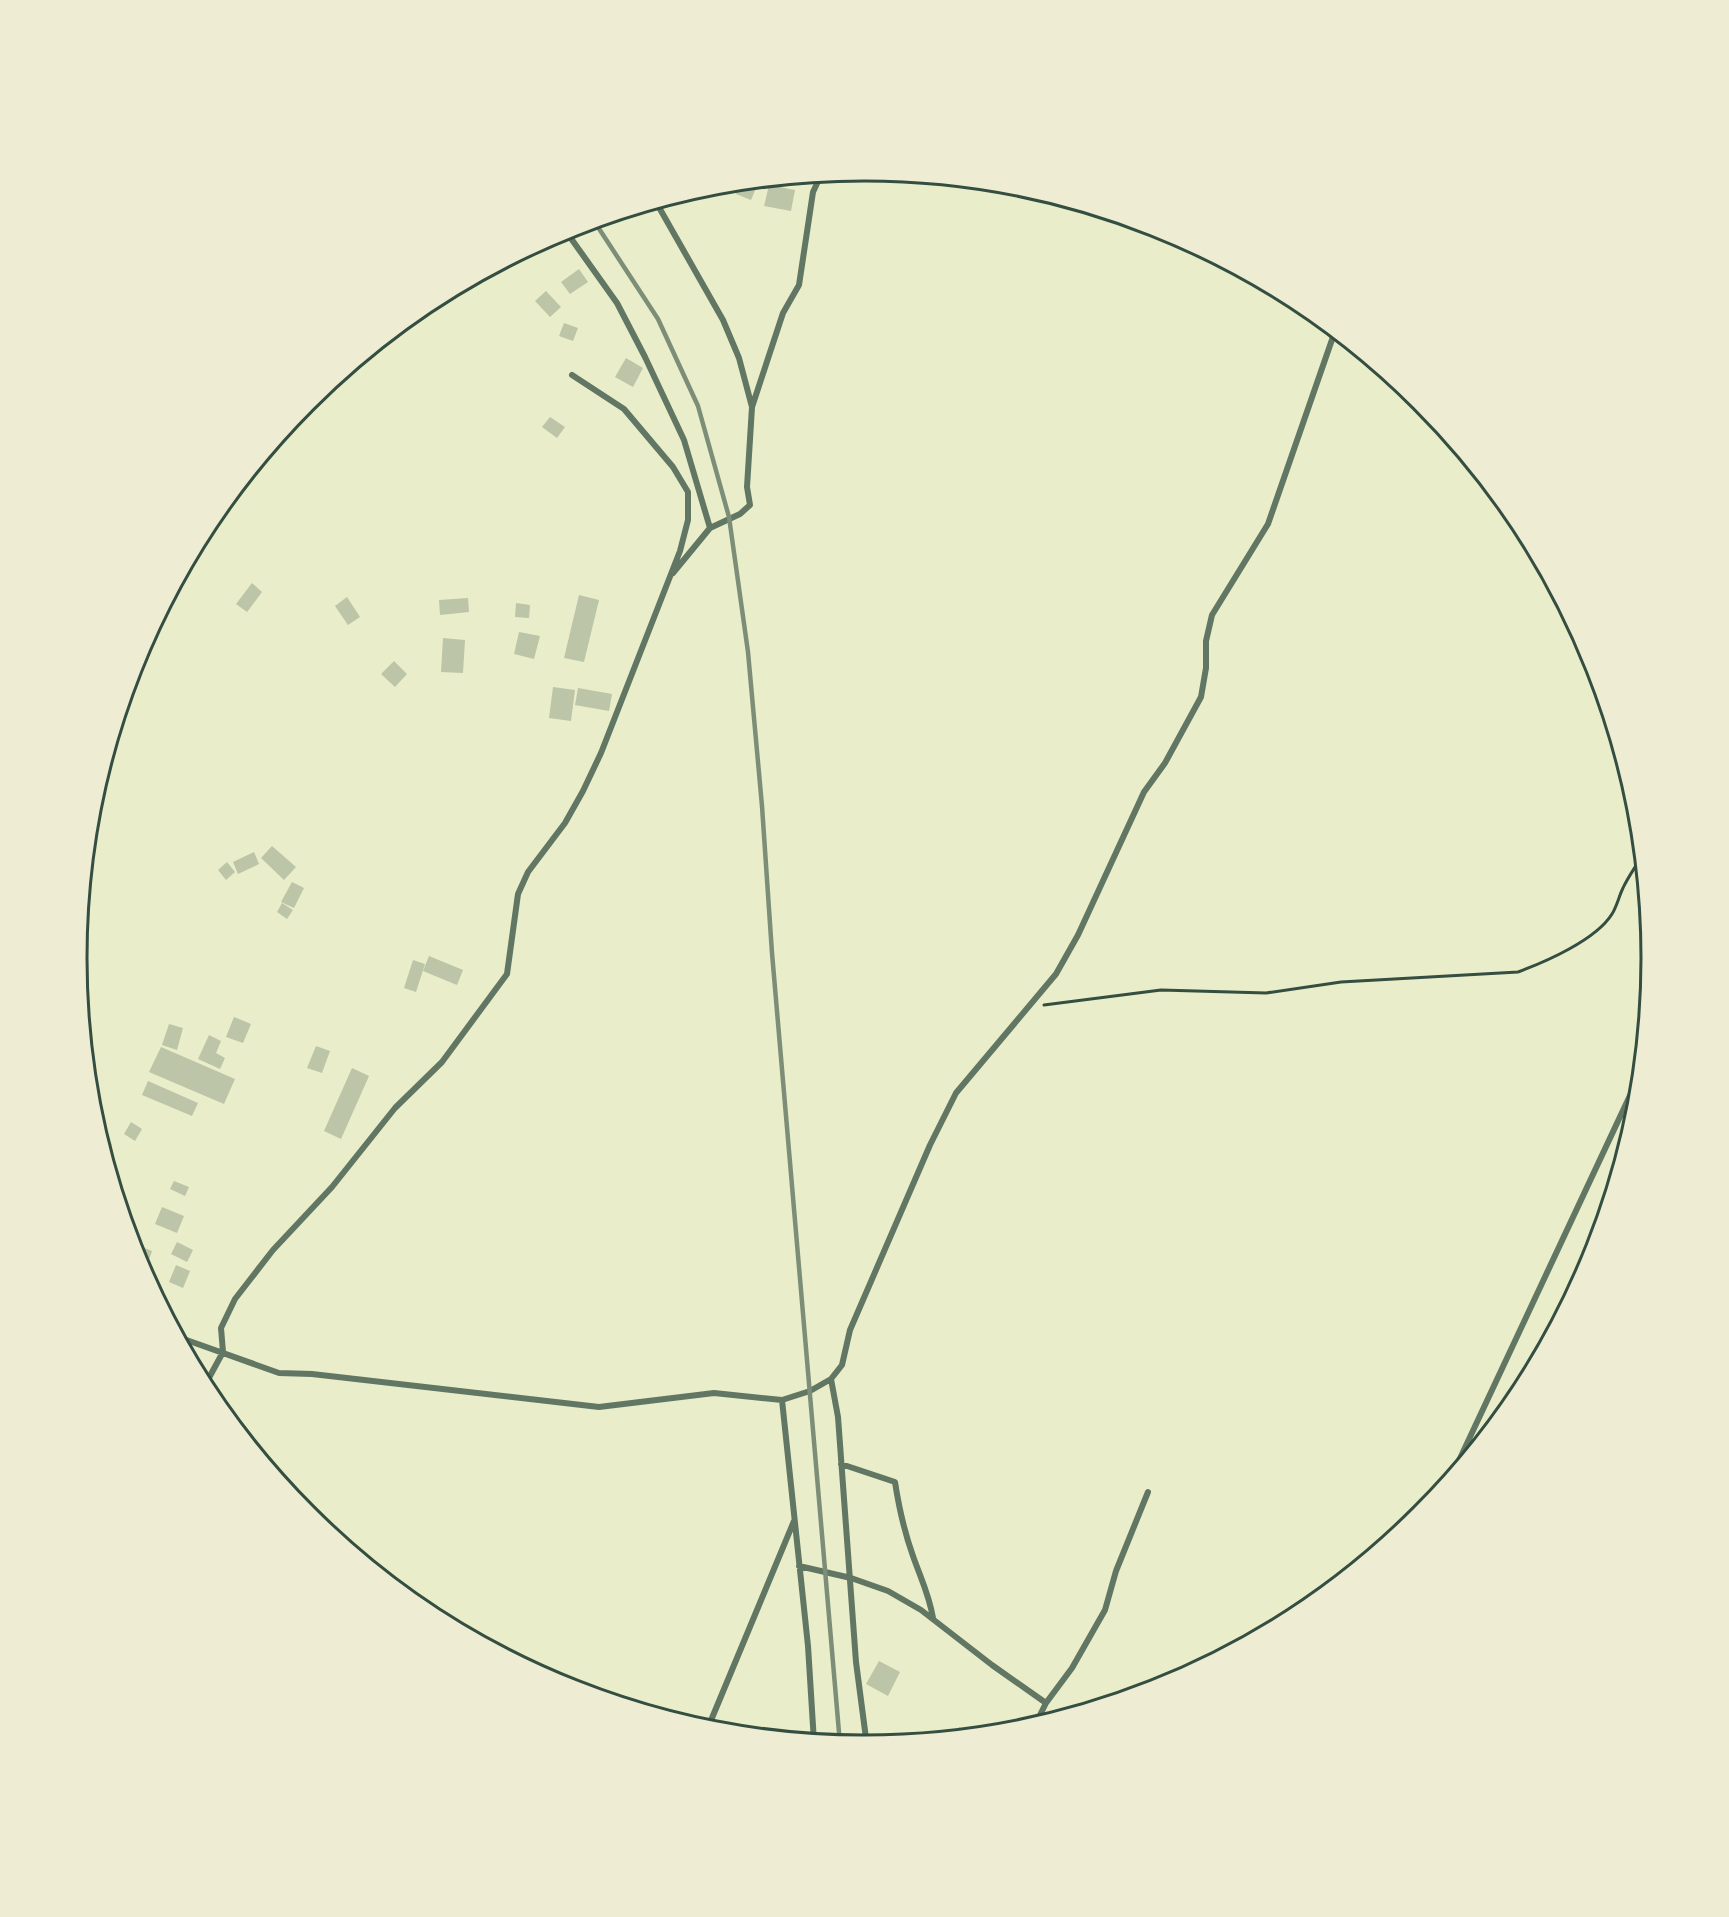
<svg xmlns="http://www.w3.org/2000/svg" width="1729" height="1917" font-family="'Fira Sans Condensed',sans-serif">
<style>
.building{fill:#bcc5a7}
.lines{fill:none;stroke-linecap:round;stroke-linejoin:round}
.path{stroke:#344e41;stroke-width:3}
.minor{stroke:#617663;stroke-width:6}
.rail{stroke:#7c8e77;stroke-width:4.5}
.rim{fill:none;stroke:#344e41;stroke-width:3}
</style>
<rect width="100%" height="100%" fill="#e9edc9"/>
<!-- building -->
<path class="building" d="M759 181 751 200 736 194 741 183Z
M769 185 795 190 791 211 764 206Z
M502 263 505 268 483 280 481 274Z
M579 269 588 282 570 294 561 282Z
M546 291 561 307 550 317 535 301Z
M564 323 578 328 573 341 559 336Z
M626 358 643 368 633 387 615 377Z
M550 417 565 427 557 438 542 427Z
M252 583 262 592 247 612 236 604Z
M579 595 599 600 584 662 564 658Z
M347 597 360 617 348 625 335 606Z
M468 598 469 612 440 615 439 600Z
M516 603 530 605 529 618 515 617Z
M519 632 540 636 534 659 514 654Z
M443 638 465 640 463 673 441 672Z
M394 661 407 674 395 687 381 674Z
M553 687 575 690 571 721 549 718Z
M578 688 612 694 609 711 575 705Z
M272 846 296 867 284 880 261 858Z
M254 852 259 864 238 874 233 862Z
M227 862 235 872 226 880 218 870Z
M292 882 304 888 294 908 281 902Z
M282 903 293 910 287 919 277 912Z
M429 956 463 970 457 985 423 971Z
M413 960 425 964 416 992 404 988Z
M234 1017 251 1024 243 1043 226 1037Z
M169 1024 183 1028 177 1050 162 1045Z
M209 1035 221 1041 216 1053 225 1058 220 1069 198 1059Z
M316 1046 330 1051 322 1073 307 1068Z
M161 1047 235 1079 224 1104 149 1072Z
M352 1068 369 1076 341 1139 324 1131Z
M148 1081 198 1103 192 1116 142 1095Z
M131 1122 142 1129 135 1141 124 1134Z
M99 1135 112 1144 105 1155 103 1150Z
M174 1181 189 1187 185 1196 170 1189Z
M162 1207 184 1216 177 1233 155 1224Z
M177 1242 193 1250 187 1262 171 1254Z
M137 1245 152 1251 148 1263 136 1258Z
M176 1265 190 1271 183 1288 169 1282Z
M879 1661 900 1672 888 1696 866 1684Z
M959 1727 978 1735 955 1738Z"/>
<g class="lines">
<!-- path -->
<path class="path" d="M1044 1005 1161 990 1266 993 1341 982 1518 972C1545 962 1596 940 1612 914 1617 906 1619 896 1623 888 1628 877 1636 866 1642 856"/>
<!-- minor -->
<path class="minor" d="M656 202 723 320 739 358 752 407
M565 230 617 303 645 357 684 440 710 528
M673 573 710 528 740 514 750 505 747 487 752 407 783 313 799 285 813 192 821 175
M178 1337 279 1373 312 1374 599 1407 714 1393 782 1400 810 1391 831 1379 842 1365 850 1330 930 1145 956 1093 1056 974 1078 935 1144 792 1165 763 1201 697 1206 668V641L1212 615 1268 524 1335 331
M831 1379 838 1417 856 1662 867 1746
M204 1387 223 1352 221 1328 235 1299 273 1250 332 1187 395 1108 442 1062 507 974 518 894 528 872 565 823 583 791 601 753 680 551 688 520V492L673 467 624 409 572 375
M782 1400 808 1646 814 1742
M841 1464 895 1482C899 1508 904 1531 913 1556 921 1579 929 1594 933 1618
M1448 1484 1641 1072
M799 1566 851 1578 888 1591 921 1610 992 1665 1046 1703
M1034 1727 1046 1703 1072 1668 1105 1610 1116 1571 1148 1492
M707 1730 794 1521"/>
<!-- rail -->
<path class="rail" d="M594 221 658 319 698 406 729 517 748 652 762 806 772 953 840 1744"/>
</g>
<!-- crop -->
<path d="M0 0H1729V1917H0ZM87 958a777 777 0 1 1 1554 0a777 777 0 1 1-1554 0Z" fill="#eeecd3" fill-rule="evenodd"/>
<path class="rim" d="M87 958a777 777 0 1 1 1554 0a777 777 0 1 1-1554 0Z"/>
</svg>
